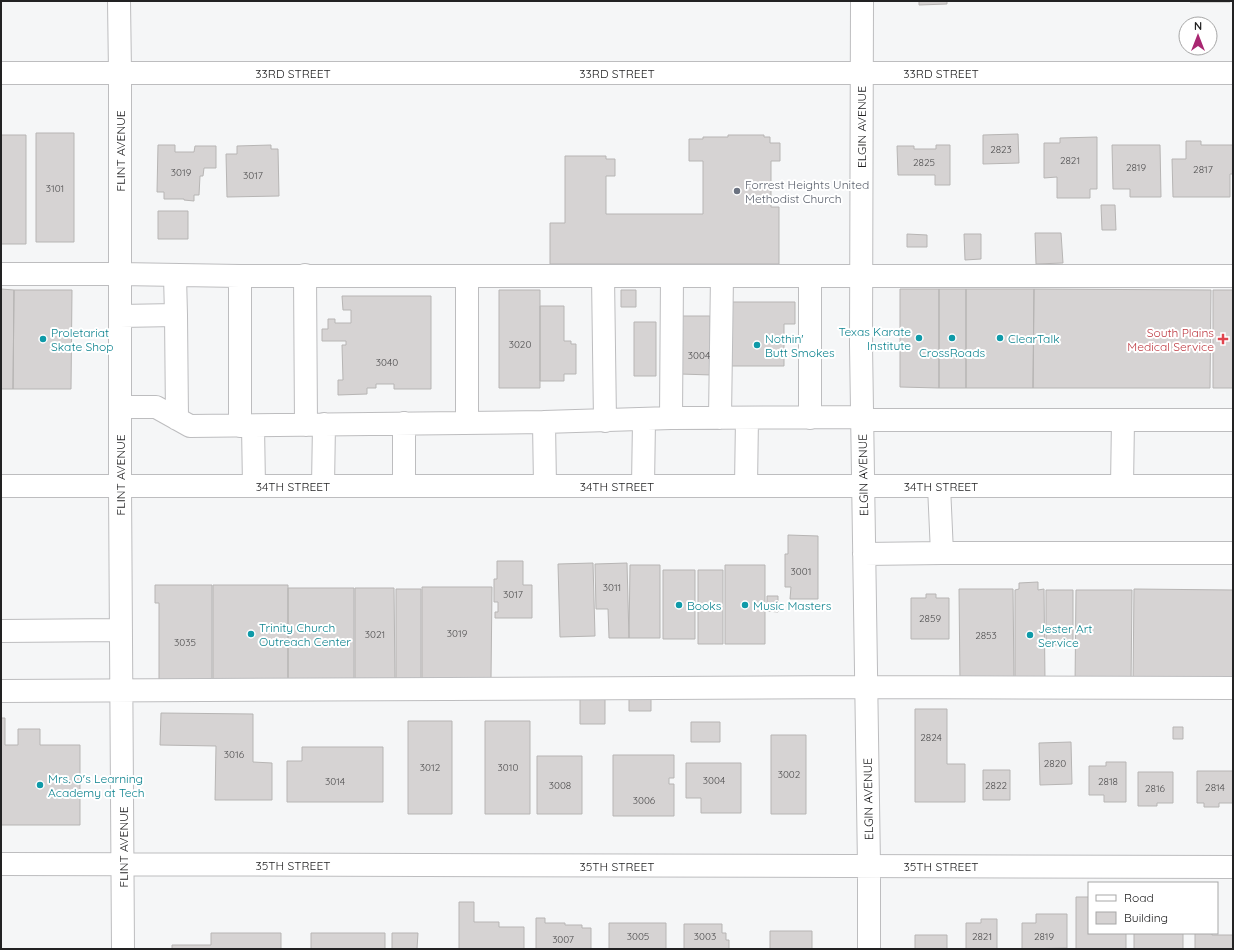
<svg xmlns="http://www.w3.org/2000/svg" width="1234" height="950" font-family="Quicksand,sans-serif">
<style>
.building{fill:#d6d3d3;stroke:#b7b5b4}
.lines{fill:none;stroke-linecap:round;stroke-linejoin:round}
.minor-casing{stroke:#bdbdbf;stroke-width:24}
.major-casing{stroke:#bdbdbf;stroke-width:24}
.minor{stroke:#fff;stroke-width:22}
.major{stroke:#fff;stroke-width:22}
.worship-dot{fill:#6b7280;stroke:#fff;stroke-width:1.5}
.culture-dot{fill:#0f9aa8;stroke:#fff;stroke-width:1.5}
.health-dot{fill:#e0444e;stroke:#fff;stroke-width:1.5}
.labels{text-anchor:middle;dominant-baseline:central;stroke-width:4;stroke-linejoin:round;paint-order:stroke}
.number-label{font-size:10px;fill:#4f4e4f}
.street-label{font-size:12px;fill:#222223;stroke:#fff}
.worship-label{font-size:12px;fill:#5b616d;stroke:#fff;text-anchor:start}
.culture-label{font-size:12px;fill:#0d838f;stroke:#fff;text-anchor:start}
.health-label{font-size:12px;fill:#be3a42;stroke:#fff;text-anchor:end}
</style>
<rect width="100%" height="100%" fill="#f5f6f7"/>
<!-- building -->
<path class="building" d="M919 1H947V4L919 5Z
M1190 1H1230V2H1190Z
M36 133H74V242H36Z
M1018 134 1019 163 983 164V135Z
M1 135H26V244H1Z
M728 135H764V137H770V143H780V161H771V207H779V264H550V223H565V156H606V159H615V176H606V214H703V161H689V139H703V137H728Z
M1097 137V189H1090V198H1057V177L1044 178V143H1060V138Z
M1186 141H1201V145H1233V174H1230V197H1173L1172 159H1186Z
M158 145H175V152H194L195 146H216V168H204L203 176H200L199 195H194V201L184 200V199H164V192H157Z
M271 145V149H278L279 196 227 197 226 154H237V146Z
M936 145H950V185H935V175H898L897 146H914V149H936Z
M1112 145H1160L1161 197H1130V189H1113Z
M1101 205H1115L1116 230H1102Z
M158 211H188V239H158Z
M1035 233H1061L1063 263 1036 264Z
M907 234 927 235V247H907Z
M964 234H981V259L965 260Z
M1 289 14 290 13 389H1Z
M900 289H939V388L900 387Z
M939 289H966V388H939Z
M966 289H1034L1033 388H966Z
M1034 289 1211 290 1210 388H1033Z
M14 290H72L71 389H13Z
M499 290H540V388H499Z
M621 290H636V307H621Z
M1213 290H1233V388H1213Z
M342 296H431V389H394V384H376V388H367V394L338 395V380H343L342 345H346V341H322V329H328V319H335V323H351V310H343Z
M730 302H795V324H784V366H730Z
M540 306H564V341H571V344H576V374H564V381H540Z
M681 316H710V343H717L712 375 680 374Z
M634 322H656V376H634Z
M788 535 818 536V599H790L791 587H785V554H788Z
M497 561H523V585H532V618H495V612H498V602H494V579H497Z
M593 563 595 636 560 637 558 564Z
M627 563 629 638H609L608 609H596L595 564Z
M630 565H660V638H629Z
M725 565H765V644H725Z
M663 570H695V639H663Z
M698 570H723V644H698Z
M1038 582V590L1044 589 1045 681 1015 682V590L1019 589V583Z
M155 585H212V681H159V603H155Z
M213 585H288V680H213Z
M422 587H492L491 679H422Z
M288 588H354V680H288Z
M355 588H394L395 680H355Z
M396 589H421V679H396Z
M959 589H1013L1014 681 960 682Z
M1134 589 1233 590V685L1133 684Z
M1046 590H1073V645H1046Z
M1076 590H1132L1131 685H1075Z
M926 594H936V598H949V639H911V598H926Z
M767 596H778V612L767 611Z
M580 698H605V724H580Z
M629 699H651V711H629Z
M915 709H947V764H965V802H915Z
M161 713 253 714V762L272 763V800H215L216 746 160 745Z
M1 718H5V745H18V729H40V745H80V825H1Z
M408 721H452V814H408Z
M485 721H530V814H485Z
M691 722H720V742H691Z
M1173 727H1183V739H1173Z
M771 735H806V814H771Z
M1071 742 1072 784 1040 785 1039 743Z
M302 747H383V802H287V761H302Z
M613 755H674V778H669V784H674V816H613Z
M537 756H582V814H537Z
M1106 762H1126V802H1104V795H1089V766H1106Z
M686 763H741V813H701V798H686Z
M983 770H1010V800H983Z
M1197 771H1233V803H1219V807H1204V803H1197Z
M1138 772H1173V803H1157V806H1138Z
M1076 897H1089V933H1126V949H1076Z
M459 902H474V922H499V927H524V949H459Z
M1036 914H1067V948L1022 949V923H1036Z
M536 918H545V923H565V925H582V928H591V949H536Z
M981 919H997V949H966V923H981Z
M609 923H666V949H609Z
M684 924H722V933H726V940H729V949H684Z
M770 931H812V949H770Z
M211 933H281V949H172V945H211Z
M311 933H385V949H311Z
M392 933H418L417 949H392Z
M1134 933H1183V949H1134Z
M1195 933H1212V935H1233V949H1195Z
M915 935H947V949H915Z"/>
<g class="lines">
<defs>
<path id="minor" d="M119 1 120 73V486L123 949
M862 1 861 345 869 866V949
M1 73H1233
M1 274H120L240 276H1233
M305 275 306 425
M175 276 176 315
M467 276V423
M603 276 605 421
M810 276V418
M120 316 176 315 177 419
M120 407H156L190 426 544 422 671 418 862 417
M671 418 672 276
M720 418 722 276
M862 420H1123L1122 486
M1123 420H1233
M544 422 545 486
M404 423V486
M240 426V276
M253 426 254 486
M323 486 324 424
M643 486 644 420
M746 486 747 418
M939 486 942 553H1233
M864 554 942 553
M1 631 121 630
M1 691 866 687 1233 688
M1 864 1233 867"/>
<path id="major" d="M1 486H1233"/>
</defs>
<!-- minor casing -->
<use href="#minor" class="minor-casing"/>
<!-- major casing -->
<use href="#major" class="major-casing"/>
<!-- minor -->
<use href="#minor" class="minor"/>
<!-- major -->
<use href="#major" class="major"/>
</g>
<!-- markers -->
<circle class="worship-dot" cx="737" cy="191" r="4"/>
<g class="culture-dot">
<circle cx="919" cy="338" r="4"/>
<circle cx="952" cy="338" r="4"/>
<circle cx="1000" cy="338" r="4"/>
<circle cx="43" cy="339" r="4"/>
<circle cx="757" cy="345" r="4"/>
<circle cx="679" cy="605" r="4"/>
<circle cx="745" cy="605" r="4"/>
<circle cx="251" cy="634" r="4"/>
<circle cx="1030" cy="635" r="4"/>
<circle cx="40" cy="785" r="4"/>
</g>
<path class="health-dot" d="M1221 333h4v4h4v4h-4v4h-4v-4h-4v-4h4z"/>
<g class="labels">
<!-- number labels -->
<g class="number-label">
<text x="1001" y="149">2823</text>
<text x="1070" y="160">2821</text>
<text x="924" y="162">2825</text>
<text x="1136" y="167">2819</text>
<text x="1203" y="169">2817</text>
<text x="181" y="172">3019</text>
<text x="253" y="175">3017</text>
<text x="55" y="188">3101</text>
<text x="520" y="344">3020</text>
<text x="699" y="355">3004</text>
<text x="387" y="362">3040</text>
<text x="801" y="571">3001</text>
<text x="612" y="587">3011</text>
<text x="513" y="594">3017</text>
<text x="930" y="618">2859</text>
<text x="457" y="633">3019</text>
<text x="375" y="634">3021</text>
<text x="986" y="635">2853</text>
<text x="185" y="642">3035</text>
<text x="931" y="737">2824</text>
<text x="234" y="754">3016</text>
<text x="1055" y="763">2820</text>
<text x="430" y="767">3012</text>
<text x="508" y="767">3010</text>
<text x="789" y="774">3002</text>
<text x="714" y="780">3004</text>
<text x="335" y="781">3014</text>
<text x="1108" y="781">2818</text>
<text x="560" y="785">3008</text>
<text x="996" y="785">2822</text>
<text x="1215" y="787">2814</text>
<text x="1155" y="788">2816</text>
<text x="644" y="800">3006</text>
<text x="638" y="936">3005</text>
<text x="705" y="936">3003</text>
<text x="982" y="936">2821</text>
<text x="1044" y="936">2819</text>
<text x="563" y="939">3007</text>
</g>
<!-- street labels -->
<g class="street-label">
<text x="293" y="73">33RD STREET</text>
<text x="617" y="73">33RD STREET</text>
<text x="941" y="73">33RD STREET</text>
<text transform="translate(861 127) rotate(-90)">ELGIN AVENUE</text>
<text transform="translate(120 151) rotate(-90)">FLINT AVENUE</text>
<text transform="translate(120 475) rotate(-90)">FLINT AVENUE</text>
<text transform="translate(863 475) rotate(-91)">ELGIN AVENUE</text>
<text x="293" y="486">34TH STREET</text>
<text x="617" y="486">34TH STREET</text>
<text x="941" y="486">34TH STREET</text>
<text transform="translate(868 799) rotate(-91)">ELGIN AVENUE</text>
<text transform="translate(123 847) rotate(-90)">FLINT AVENUE</text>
<text x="293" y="865">35TH STREET</text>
<text x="617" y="866">35TH STREET</text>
<text x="941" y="866">35TH STREET</text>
</g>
<!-- worship labels -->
<g class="worship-label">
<text x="745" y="184">Forrest Heights United<tspan x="745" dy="14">Methodist Church</tspan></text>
</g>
<!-- culture labels -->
<g class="culture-label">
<text x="911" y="331" text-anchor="end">Texas Karate<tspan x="911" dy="14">Institute</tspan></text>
<text x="51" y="332">Proletariat<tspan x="51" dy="14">Skate Shop</tspan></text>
<text x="765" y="338">Nothin'<tspan x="765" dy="14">Butt Smokes</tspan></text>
<text x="1008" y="338">ClearTalk</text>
<text x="952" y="352" text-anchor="middle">CrossRoads</text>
<text x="687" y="605">Books</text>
<text x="753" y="605">Music Masters</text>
<text x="259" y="627">Trinity Church<tspan x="259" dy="14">Outreach Center</tspan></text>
<text x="1038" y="628">Jester Art<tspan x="1038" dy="14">Service</tspan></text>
<text x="48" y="778">Mrs. O's Learning<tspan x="48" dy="14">Academy at Tech</tspan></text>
</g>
<!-- health labels -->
<g class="health-label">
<text x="1214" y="332">South Plains<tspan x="1214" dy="14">Medical Service</tspan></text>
</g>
</g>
<!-- border -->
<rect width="1234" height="950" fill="none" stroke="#222223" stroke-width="4"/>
<!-- legend -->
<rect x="1088" y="882" width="130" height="52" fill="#ffffff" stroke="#a7a7a7"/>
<rect x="1096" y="895" width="20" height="6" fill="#ffffff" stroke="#a7a7a7"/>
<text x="1124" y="902" font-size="12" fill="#222223">Road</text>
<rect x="1096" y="912" width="20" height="12" fill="#d6d3d3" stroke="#a7a7a7"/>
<text x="1124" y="922" font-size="12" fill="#222223">Building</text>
<!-- north arrow -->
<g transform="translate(1198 36)"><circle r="19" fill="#ffffff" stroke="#a7a7a7"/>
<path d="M0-3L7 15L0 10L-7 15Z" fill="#a92671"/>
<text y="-6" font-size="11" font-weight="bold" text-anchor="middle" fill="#222223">N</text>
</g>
</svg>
